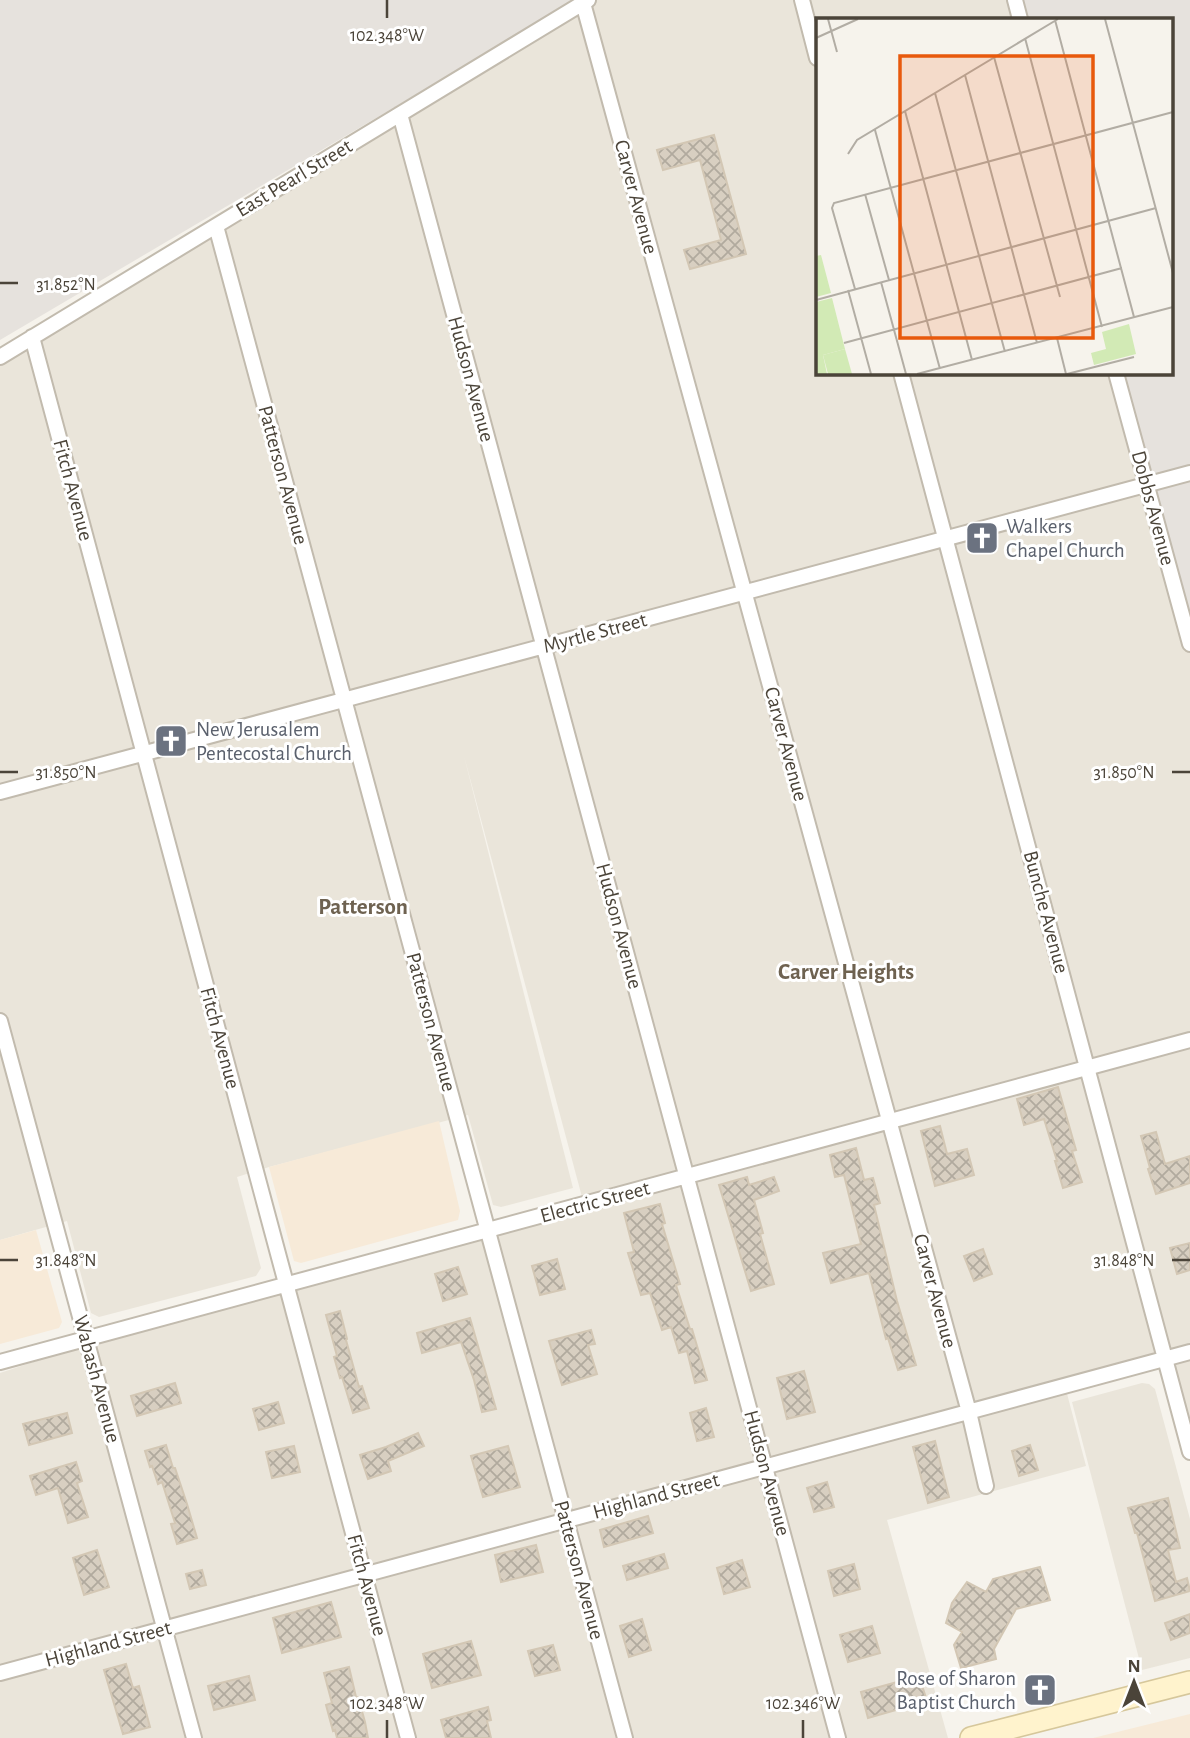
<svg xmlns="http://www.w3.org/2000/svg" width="1190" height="1738" font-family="'Alegreya Sans',sans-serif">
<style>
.residential{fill:#eae5da}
.commercial{fill:#f7ead8}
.industrial{fill:#e6e2dd}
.building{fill:url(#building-cross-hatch);stroke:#d3c7b4;stroke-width:2}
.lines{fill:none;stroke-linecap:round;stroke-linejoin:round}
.street-casing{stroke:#c2bbae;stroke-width:18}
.secondary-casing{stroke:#d6c79b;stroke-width:24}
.street{stroke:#fff;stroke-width:14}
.secondary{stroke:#fff3cd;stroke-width:21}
.ticks{fill:none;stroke:#4b4439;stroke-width:2.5}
.labels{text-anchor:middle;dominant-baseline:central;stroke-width:6;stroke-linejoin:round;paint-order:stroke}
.street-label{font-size:21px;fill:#4b4439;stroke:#fff}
.worship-label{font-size:21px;fill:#5b616d;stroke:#fff;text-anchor:start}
.neighbourhood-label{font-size:23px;font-weight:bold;fill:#6e6250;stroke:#fff}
.inset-road{fill:none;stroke:#b2ada4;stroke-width:2}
.view{fill:#e8590c;fill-opacity:0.15;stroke:#e8590c;stroke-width:3.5}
.inset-edge{fill:none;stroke:#4b4439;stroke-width:3.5}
.ticks-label{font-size:18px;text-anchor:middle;fill:#4b4439;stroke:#fff;stroke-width:6;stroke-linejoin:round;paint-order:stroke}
</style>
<defs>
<pattern id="building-cross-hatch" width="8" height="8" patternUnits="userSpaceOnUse" patternTransform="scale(1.75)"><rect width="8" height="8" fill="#d8cfc1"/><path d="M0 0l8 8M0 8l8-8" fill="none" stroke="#b1aa9e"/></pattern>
</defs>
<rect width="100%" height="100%" fill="#f6f3ec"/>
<!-- residential -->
<path class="residential" d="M586 0H1017L1023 19H817V373H1118L1190 641V1452L1165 1359 1065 1386 1086 1466 887 1520 948 1738H0V1373L285 1279 582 1197 464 756 573 1188 501 1207 493 1205 468 1115 269 1167 237 1177 261 1268 256 1276 99 1317 91 1313 67 1221 0 1240V356Z
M1142 1383 1149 1384 1155 1389 1190 1519V1658L1142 1670 1072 1402Z"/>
<!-- commercial -->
<path class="commercial" d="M439 1121 460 1211 458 1220 301 1263 294 1261 269 1167Z
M36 1230 62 1322 59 1328 0 1344V1240Z
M1190 1714V1738H1093Z"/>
<!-- industrial -->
<path class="industrial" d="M0 0H576L0 340Z
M1017 0H1190V641L1118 373H1171V19H1023Z"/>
<!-- building -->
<path class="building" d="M714 135 746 254 690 269 684 250 721 240 700 160 663 170 657 150Z
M1058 1087 1076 1150 1072 1151 1082 1182 1063 1188 1055 1161H1057L1044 1119 1024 1125 1017 1099Z
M940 1126 947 1154 967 1149 974 1175 935 1186 921 1131Z
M1156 1132 1165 1164 1190 1156V1183L1156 1194 1148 1169 1150 1168 1141 1136Z
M856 1148 864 1180 873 1178 880 1203 874 1205 897 1301 916 1365 898 1370 888 1338 886 1339 869 1273 831 1283 823 1253 861 1244 844 1175 835 1177 830 1155Z
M747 1177 749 1185 774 1177 779 1191 754 1200 763 1233 760 1234 774 1284 751 1291 719 1185Z
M660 1204 665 1223 662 1224 680 1284 676 1285 690 1329H692L707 1380 695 1383 687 1351 679 1353 671 1327 662 1330 650 1293 641 1295 628 1253 634 1252 624 1213Z
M1190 1243V1270L1177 1274 1170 1248Z
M983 1249 992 1274 974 1281 964 1256Z
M557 1259 565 1289 540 1295 532 1266Z
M458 1267 467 1294 443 1301 435 1274Z
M340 1311 347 1339 346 1340 359 1387 362 1386 369 1408 353 1413 342 1377 340 1378 334 1357 337 1356 326 1315Z
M470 1318 496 1409 482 1412 474 1380 461 1342 422 1353 417 1333Z
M591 1330 595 1344 588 1345 597 1374 562 1385 549 1341Z
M804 1371 815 1412 787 1419 777 1378Z
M175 1383 181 1403 137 1416 131 1396Z
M278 1402 284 1423 259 1430 253 1409Z
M706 1408 714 1437 697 1441 690 1413Z
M67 1413 72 1433 29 1445 23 1424Z
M418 1433 424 1446 388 1461 391 1471 368 1479 360 1455 386 1447Z
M935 1441 949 1497 928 1503 913 1447Z
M166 1445 173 1468H175L187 1504 197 1538 177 1544 171 1524 175 1523 162 1482 158 1484 152 1466 150 1467 145 1451Z
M1030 1445 1038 1470 1019 1476 1012 1451Z
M294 1446 300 1472 272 1478 266 1452Z
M508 1446 520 1487 483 1497 471 1456Z
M76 1462 82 1481 77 1483 88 1517 68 1523 58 1488 36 1495 30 1476Z
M827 1482 834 1507 814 1512 807 1488Z
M1168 1498 1180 1548 1168 1550 1176 1582 1187 1578 1190 1591 1155 1601 1137 1533H1135L1128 1508Z
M648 1516 653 1533 604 1547 600 1530Z
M536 1545 543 1572 501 1582 495 1555Z
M97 1550 109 1587 84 1595 73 1558Z
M664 1554 668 1568 627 1580 623 1566Z
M742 1560 750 1587 724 1594 717 1568Z
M854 1564 860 1589 834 1596 828 1571Z
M1040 1567 1050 1600 1016 1609 994 1649 996 1659 961 1668 954 1645 962 1632 946 1623 952 1603 967 1582 986 1592 993 1579Z
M202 1570 206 1585 190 1589 186 1574Z
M331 1602 341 1637 282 1653 273 1618Z
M1190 1614V1633L1171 1640 1165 1623Z
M642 1619 651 1650 629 1657 620 1626Z
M872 1626 880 1653 848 1662 840 1635Z
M471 1641 481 1675 432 1688 423 1654Z
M553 1645 560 1670 535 1676 528 1651Z
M126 1664 133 1688 139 1686 150 1727 123 1734 104 1670Z
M349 1667 356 1697H358L365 1722 368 1738H337L335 1730 333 1731 326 1705 332 1703 324 1673Z
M249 1676 255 1700 214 1710 208 1686Z
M919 1676 927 1701 868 1718 861 1692Z
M488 1707 491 1720 487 1721 491 1738H446L441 1720Z"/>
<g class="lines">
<defs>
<path id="street" d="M802 0 817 58
M1015 0 1020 19
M583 3 969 1412 986 1486
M400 114 838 1738
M216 226 625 1738
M32 337 408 1738
M0 357 588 0
M901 373 1190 1452
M1116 373 1190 644
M0 792 1190 473
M0 1021 194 1738
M0 1362 1190 1040
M0 1673 1190 1352"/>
<path id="secondary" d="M971 1738 1190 1682"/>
</defs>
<!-- street casing -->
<use href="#street" class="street-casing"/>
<!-- secondary casing -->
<use href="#secondary" class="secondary-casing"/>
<!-- street -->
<use href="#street" class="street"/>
<!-- secondary -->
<use href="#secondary" class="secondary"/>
</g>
<!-- ticks -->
<path class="ticks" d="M387 0V18M0 283H18M0 772H18M1172 772H1190M0 1260H18M1172 1260H1190M387 1720V1738M803 1720V1738"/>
<!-- icons -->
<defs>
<symbol id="church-square" viewBox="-11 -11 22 22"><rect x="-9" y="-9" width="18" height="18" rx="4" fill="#6b7280" stroke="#fff"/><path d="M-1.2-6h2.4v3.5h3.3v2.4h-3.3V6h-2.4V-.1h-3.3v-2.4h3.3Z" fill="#fff"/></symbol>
</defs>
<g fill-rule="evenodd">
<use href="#church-square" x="963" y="519" width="38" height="38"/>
<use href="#church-square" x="152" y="722" width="38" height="38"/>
<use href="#church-square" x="1021" y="1671" width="38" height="38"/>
</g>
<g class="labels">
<!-- street labels -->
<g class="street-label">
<text transform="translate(294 178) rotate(-31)">East Pearl Street</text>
<text transform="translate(636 197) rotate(75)">Carver Avenue</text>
<text transform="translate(471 379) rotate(75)">Hudson Avenue</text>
<text transform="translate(283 475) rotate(75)">Patterson Avenue</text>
<text transform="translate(73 490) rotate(75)">Fitch Avenue</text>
<text transform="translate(1153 508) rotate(75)">Dobbs Avenue</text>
<text transform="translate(595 633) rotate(-15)">Myrtle Street</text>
<text transform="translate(786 744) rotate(75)">Carver Avenue</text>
<text transform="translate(1046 912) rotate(75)">Bunche Avenue</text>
<text transform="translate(619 926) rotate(75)">Hudson Avenue</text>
<text transform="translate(431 1022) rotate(75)">Patterson Avenue</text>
<text transform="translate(220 1038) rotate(75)">Fitch Avenue</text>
<text transform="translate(595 1202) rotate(-15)">Electric Street</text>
<text transform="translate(935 1291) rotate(75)">Carver Avenue</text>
<text transform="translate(97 1379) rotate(75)">Wabash Avenue</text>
<text transform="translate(767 1473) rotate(75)">Hudson Avenue</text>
<text transform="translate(656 1496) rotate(-15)">Highland Street</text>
<text transform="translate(579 1570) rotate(75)">Patterson Avenue</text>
<text transform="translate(367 1585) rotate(75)">Fitch Avenue</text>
<text transform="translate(108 1644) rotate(-15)">Highland Street</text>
</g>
<!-- worship labels -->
<g class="worship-label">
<text x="1006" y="526">Walkers<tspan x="1006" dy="24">Chapel Church</tspan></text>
<text x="196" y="729">New Jerusalem<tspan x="196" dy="24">Pentecostal Church</tspan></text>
<text x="1016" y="1678" text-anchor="end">Rose of Sharon<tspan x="1016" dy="24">Baptist Church</tspan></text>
</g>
<!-- neighbourhood labels -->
<g class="neighbourhood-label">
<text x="363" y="907">Patterson</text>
<text x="846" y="972">Carver Heights</text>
</g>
</g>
<!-- overview -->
<g transform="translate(816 18)">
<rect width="357" height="357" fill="#f6f3ec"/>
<path d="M313 306 320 336 278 347 275 335 290 331 286 314Z" fill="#d2eab5"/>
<path d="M5 237 15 275 0 279V238ZM16 280 29 331 7 337 11 356H0V284Z" fill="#d2eab5"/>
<path d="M29 331 36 356H12L7 337Z" fill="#d2eab5"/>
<path class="inset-road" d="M12 1 21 34M289 1 357 255M239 2 318 299M0 20 42 1M209 20 286 309M178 39 244 279M149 57 221 325M119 75 189 334M89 93 156 342M59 112 124 351M32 136 41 122 242 1M49 176 73 262M65 264 90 356M39 271 16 190 18 185 357 94M32 272 55 356M0 282 340 190M241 320 250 356M28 325 306 250M101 356 357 289M251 356 318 339"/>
<path class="view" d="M84 38H277V320H84Z"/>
<rect width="357" height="357" class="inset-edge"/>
</g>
<g class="ticks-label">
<text x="387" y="41">102.348°W</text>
<text x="66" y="290">31.852°N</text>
<text x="66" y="778">31.850°N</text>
<text x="1124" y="778">31.850°N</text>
<text x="66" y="1266">31.848°N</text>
<text x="1124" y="1266">31.848°N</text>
<text x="387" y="1709">102.348°W</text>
<text x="803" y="1709">102.346°W</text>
</g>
<!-- north arrow -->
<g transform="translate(1134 1682)" stroke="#ffffff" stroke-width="5" paint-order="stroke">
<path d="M0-5L12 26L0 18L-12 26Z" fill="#4b4439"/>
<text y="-10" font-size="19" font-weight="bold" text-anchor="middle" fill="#4b4439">N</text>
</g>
</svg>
